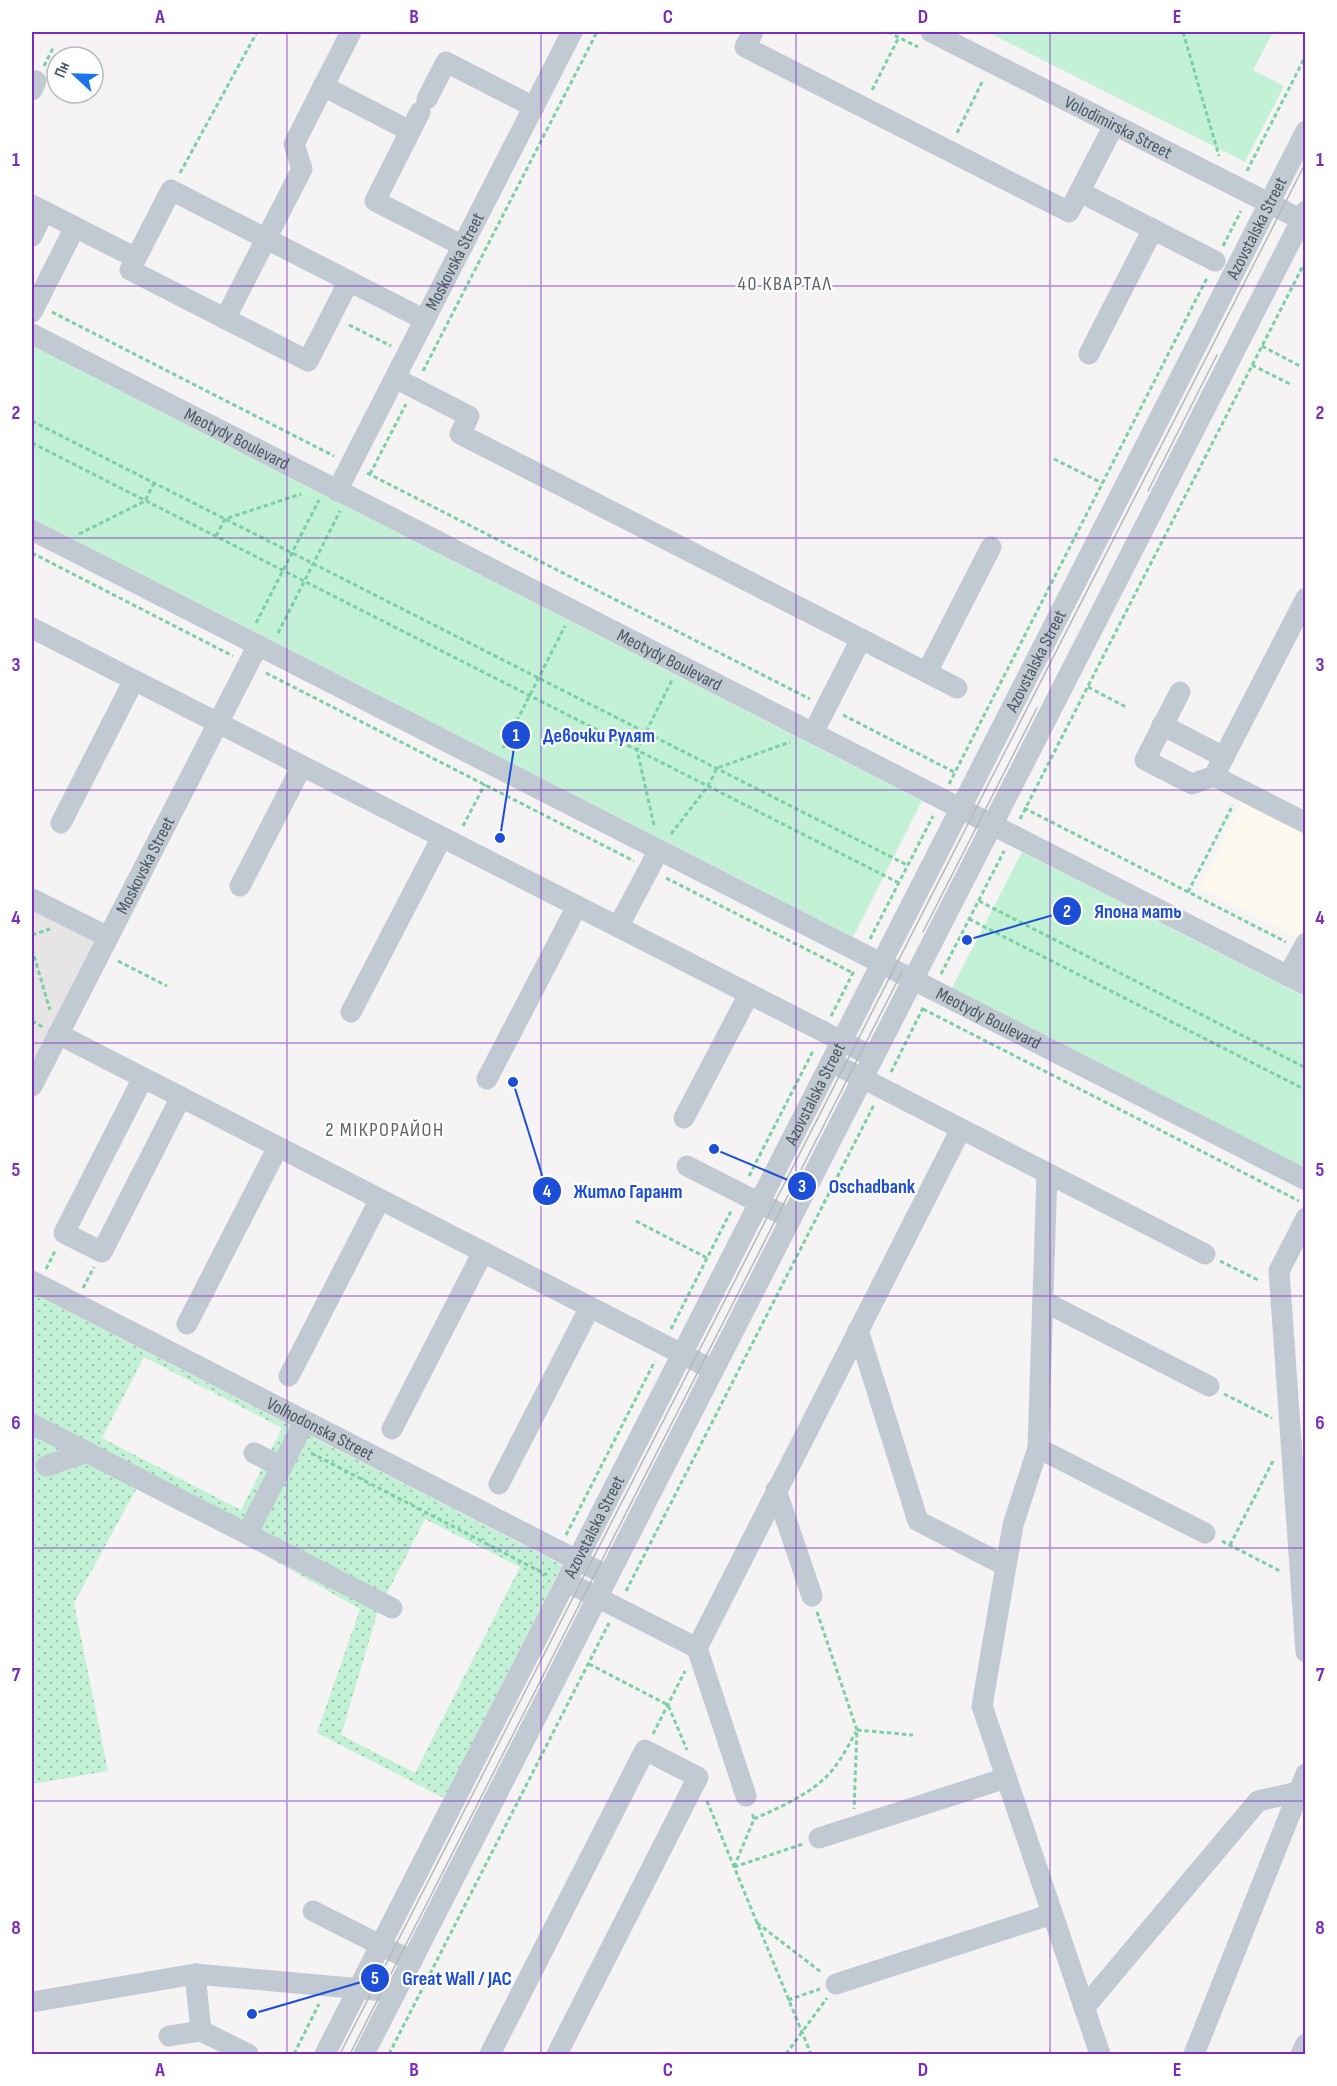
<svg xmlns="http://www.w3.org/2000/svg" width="1337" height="2086" font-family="'Sofia Sans Condensed',sans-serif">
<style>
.commercial{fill:#fdf9ef}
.education{fill:#e6e4e5}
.grass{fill:url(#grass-dots);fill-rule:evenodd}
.green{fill:#c3f1d5}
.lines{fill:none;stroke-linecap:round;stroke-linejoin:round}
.path{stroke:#7ad0a6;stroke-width:3;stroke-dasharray:4.5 3;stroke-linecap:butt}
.minor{stroke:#c1cad2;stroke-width:21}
.tram{stroke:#b5b8bd;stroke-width:1.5}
.grid{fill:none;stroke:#7b2cbf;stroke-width:1.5;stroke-opacity:0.55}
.labels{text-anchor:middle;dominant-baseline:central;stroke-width:4.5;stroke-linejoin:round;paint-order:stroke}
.street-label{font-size:18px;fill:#4a5661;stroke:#fff}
.neighbourhood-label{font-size:20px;letter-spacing:1.5px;fill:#5f6368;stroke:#fff}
.leader{fill:none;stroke:#1d4ed8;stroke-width:2}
.callout-dot{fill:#1d4ed8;stroke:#fff;stroke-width:2}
.mark-label{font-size:18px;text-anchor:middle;font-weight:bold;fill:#fff}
.callout-label{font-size:20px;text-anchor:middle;font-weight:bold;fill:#1d4ed8;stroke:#fff;stroke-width:4.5;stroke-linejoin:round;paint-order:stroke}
.neatline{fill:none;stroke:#7b2cbf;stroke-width:2}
.grid-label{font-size:20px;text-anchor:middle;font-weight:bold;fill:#7b2cbf}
</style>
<defs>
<pattern id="grass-dots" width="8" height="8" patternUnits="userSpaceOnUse" patternTransform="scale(1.5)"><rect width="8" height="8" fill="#c3f1d5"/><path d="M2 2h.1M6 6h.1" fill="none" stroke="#a0c6b0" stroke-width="1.8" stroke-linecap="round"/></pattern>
</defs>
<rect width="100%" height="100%" fill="#f5f3f3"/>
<!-- commercial -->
<path class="commercial" d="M1243 800 1305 832V923L1298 938 1199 888Z"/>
<!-- education -->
<path class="education" d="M32 911 94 942 32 1063Z"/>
<!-- grass -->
<path class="grass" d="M32 1293 562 1565 444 1798 317 1733 360 1609 139 1484 74 1603 108 1771 32 1784ZM144 1357 282 1428 241 1510 102 1438ZM425 1519 520 1567 415 1773 341 1735 378 1611Z"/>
<!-- green -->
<path class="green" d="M987 32H1273L1253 70 1284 86 1245 162Z
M32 346 922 801 853 937 32 518Z
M1022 852 1305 997V1168L952 988Z"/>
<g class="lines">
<!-- path -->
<path class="path" d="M888 32 918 47
M1183 32 1219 156
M44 66 54 46
M872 90 899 37
M957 133 983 80
M1247 171 1306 55
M180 173 257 32
M1223 246 1241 211
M52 312 334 456
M349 325 391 346
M1262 346 1300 366
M1252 365 1290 384
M423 371 597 32
M32 421 907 865
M32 443 899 883
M1054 459 1102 483
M367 473 810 699
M370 474 406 404
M79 534 145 501 154 483
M216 536 225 519 301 494
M32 553 233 656
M256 623 319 500
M278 633 340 511
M266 673 634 861
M1088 687 1126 707
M843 715 954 772
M503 748 565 626
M949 784 1208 276
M1024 808 1286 942
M1020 819 1306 260
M654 825 637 750 672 680
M463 826 485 784
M671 834 708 786 717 768 790 742
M666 878 853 973
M1188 892 1233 805
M979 901 1306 1068
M969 919 1306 1090
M32 935 50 929
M870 939 933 816
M32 949 50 1010
M118 961 167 986
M941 974 1004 851
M923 1009 1299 1201
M831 1016 854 971
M32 1021 43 1027
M891 1072 924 1006
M749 1176 814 1049
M636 1221 707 1258
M1220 1261 1260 1281
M46 1269 55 1251
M83 1288 94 1267
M671 1329 732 1209
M1224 1394 1272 1418
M311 1453 547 1575
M566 1535 655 1361
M1222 1541 1280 1571
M1230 1545 1273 1461
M626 1591 874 1105
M817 1612 857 1730 854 1809
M589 1664 668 1705 687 1750
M857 1730 913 1735
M653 1734 685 1671
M707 1801 811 2054
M754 1819C778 1808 804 1797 824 1779 838 1766 847 1748 856 1732
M734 1867 803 1844
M734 1867 754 1819 752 1813
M757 1923 821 1972
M788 2000 820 1989
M294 2054 319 2004
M389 2054 609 1623
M786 2054 827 1998"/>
<!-- minor -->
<g class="minor">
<path d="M753 32 745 47 1069 212 1114 125"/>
<path id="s1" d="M931 32 1306 222"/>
<path d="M323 86 410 131"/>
<path d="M32 90 36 81"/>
<path d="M427 99 446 62 534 107"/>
<path d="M420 112 375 201 463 246"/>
<path d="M1080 192 1215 261"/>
<path d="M32 205 136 258"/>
<path d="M32 236 44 211"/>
<path d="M349 281 308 361 130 270 171 190 425 320"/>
<path d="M32 312 75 227"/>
<path d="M225 319 302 169 294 144 351 32"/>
<path id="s2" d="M32 334 1306 985"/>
<path d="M1089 354 1153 229"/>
<path d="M395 378 469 416 460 434 957 688"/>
<path id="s3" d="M337 491 572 32"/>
<path id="s4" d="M32 530 1306 1180"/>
<path d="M32 628 873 1057"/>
<path d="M927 672 991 547"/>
<path d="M1180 692 1145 760 1192 784 1214 776 1306 598"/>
<path d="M1162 725 1224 757"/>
<path d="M813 733 861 639"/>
<path d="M1214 776 1306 823"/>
<path d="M61 823 134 680"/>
<path d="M240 886 302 766"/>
<path d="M32 899 108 937"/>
<path d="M618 927 659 850"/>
<path d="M1288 976 1306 943"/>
<path d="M351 1012 442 837"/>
<path d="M58 1034 713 1370"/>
<path d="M831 1062 1205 1254"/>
<path d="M143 1078 64 1233 102 1252 181 1097"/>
<path d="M487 1079 577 906"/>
<path id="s5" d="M32 1086 258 645"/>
<path d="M684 1118 749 994"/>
<path d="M687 1166 791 1219"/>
<path d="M1047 1173 1038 1448 1013 1525 982 1706 1100 2054"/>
<path d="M1306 1218 1279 1271 1306 1652"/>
<path id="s6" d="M32 1281 608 1576"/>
<path d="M1043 1301 1209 1386"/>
<path d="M187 1324 278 1147"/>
<path d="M858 1330 918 1521 1006 1566"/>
<path d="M289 1376 380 1199"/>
<path d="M32 1424 392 1608"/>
<path d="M392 1429 483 1252"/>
<path d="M1038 1448 1205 1533"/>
<path d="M254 1453 282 1467"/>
<path d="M46 1466 87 1452"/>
<path d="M499 1484 590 1307"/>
<path d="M776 1490 812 1596"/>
<path d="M247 1534 305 1421"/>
<path d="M567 1582 697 1648 746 1796"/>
<path d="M697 1648 961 1129"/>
<path d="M819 1838 1006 1778"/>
<path d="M313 1911 412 1961"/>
<path d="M195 1974 201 2031"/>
<path d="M836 1984 1052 1914"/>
<path d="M32 2002 195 1974 396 1992"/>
<path d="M1084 2008 1258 1801 1298 1792"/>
<path d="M169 2036 201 2031 248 2054"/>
<path id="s7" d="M325 2054 1306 131"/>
<path d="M364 2054 1306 211"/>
<path d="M490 2054 645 1750 698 1777 557 2054"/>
<path d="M1194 2054 1306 1774"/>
<path d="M1301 2054 1306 2044"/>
</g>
<!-- tram -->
<path class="tram" d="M1148 491 1217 355
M923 932 1037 708
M340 2054 1306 162
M350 2054 902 972"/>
</g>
<!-- grid -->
<path class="grid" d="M287 32V2054M541 32V2054M796 32V2054M1050 32V2054M32 286H1306M32 538H1306M32 790H1306M32 1043H1306M32 1296H1306M32 1548H1306M32 1801H1306"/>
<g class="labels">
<!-- street labels -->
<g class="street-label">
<text stroke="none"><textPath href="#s1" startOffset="210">Volodimirska Street</textPath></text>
<text stroke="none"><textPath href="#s7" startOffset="2050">Azovstalska Street</textPath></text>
<text stroke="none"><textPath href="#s3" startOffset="258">Moskovska Street</textPath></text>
<text stroke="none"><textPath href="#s2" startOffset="230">Meotydy Boulevard</textPath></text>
<text stroke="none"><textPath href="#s2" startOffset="716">Meotydy Boulevard</textPath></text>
<text stroke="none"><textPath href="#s7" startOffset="1564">Azovstalska Street</textPath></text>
<text stroke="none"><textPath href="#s5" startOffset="248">Moskovska Street</textPath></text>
<text stroke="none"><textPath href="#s4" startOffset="1074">Meotydy Boulevard</textPath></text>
<text stroke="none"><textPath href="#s7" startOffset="1078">Azovstalska Street</textPath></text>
<text stroke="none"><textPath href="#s6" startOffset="324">Volhodonska Street</textPath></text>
<text stroke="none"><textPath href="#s7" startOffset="592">Azovstalska Street</textPath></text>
</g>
<!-- neighbourhood labels -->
<g class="neighbourhood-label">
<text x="785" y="284">40 КВАРТАЛ</text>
<text x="385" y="1130">2 МІКРОРАЙОН</text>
</g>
</g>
<!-- callouts -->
<path class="leader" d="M500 838L516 735M967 940L1067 911M714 1149L802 1186M513 1082L547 1191M252 2014L375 1978"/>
<g class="callout-dot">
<circle cx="500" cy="838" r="6"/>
<circle cx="967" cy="940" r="6"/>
<circle cx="714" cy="1149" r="6"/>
<circle cx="513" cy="1082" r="6"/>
<circle cx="252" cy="2014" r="6"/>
<circle cx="516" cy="735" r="15"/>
<circle cx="1067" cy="911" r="15"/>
<circle cx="802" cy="1186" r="15"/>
<circle cx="547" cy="1191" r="15"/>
<circle cx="375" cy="1978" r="15"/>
</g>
<g class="mark-label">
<text x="516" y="741">1</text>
<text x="1067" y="917">2</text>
<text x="802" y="1192">3</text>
<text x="547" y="1197">4</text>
<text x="375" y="1984">5</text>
</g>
<g class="callout-label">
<text x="599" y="742">Девочки Рулят</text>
<text x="1138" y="918">Япона мать</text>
<text x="872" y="1193">Oschadbank</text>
<text x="628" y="1198">Житло Гарант</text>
<text x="457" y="1985">Great Wall / JAC</text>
</g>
<!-- border -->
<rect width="1337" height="2086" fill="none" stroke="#ffffff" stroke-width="66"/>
<!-- north arrow -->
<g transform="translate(75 75) rotate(292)"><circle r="28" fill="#ffffff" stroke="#b7bbc0" stroke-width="1.5"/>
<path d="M0-4.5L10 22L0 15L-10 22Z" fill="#1a73e8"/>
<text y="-9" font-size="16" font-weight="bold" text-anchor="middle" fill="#4a5661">Пн</text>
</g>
<rect x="33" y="33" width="1271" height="2020" class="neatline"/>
<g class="grid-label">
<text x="160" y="23">A</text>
<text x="414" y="23">B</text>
<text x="668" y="23">C</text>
<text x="923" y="23">D</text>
<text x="1177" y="23">E</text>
<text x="16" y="166">1</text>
<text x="1320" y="166">1</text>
<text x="16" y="419">2</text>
<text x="1320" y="419">2</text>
<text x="16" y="671">3</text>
<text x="1320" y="671">3</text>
<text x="16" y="924">4</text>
<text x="1320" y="924">4</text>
<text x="16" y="1176">5</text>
<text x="1320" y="1176">5</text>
<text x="16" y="1429">6</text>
<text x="1320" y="1429">6</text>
<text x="16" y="1681">7</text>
<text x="1320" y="1681">7</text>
<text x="16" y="1934">8</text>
<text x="1320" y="1934">8</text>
<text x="160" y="2076">A</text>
<text x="414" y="2076">B</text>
<text x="668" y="2076">C</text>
<text x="923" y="2076">D</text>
<text x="1177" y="2076">E</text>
</g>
</svg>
